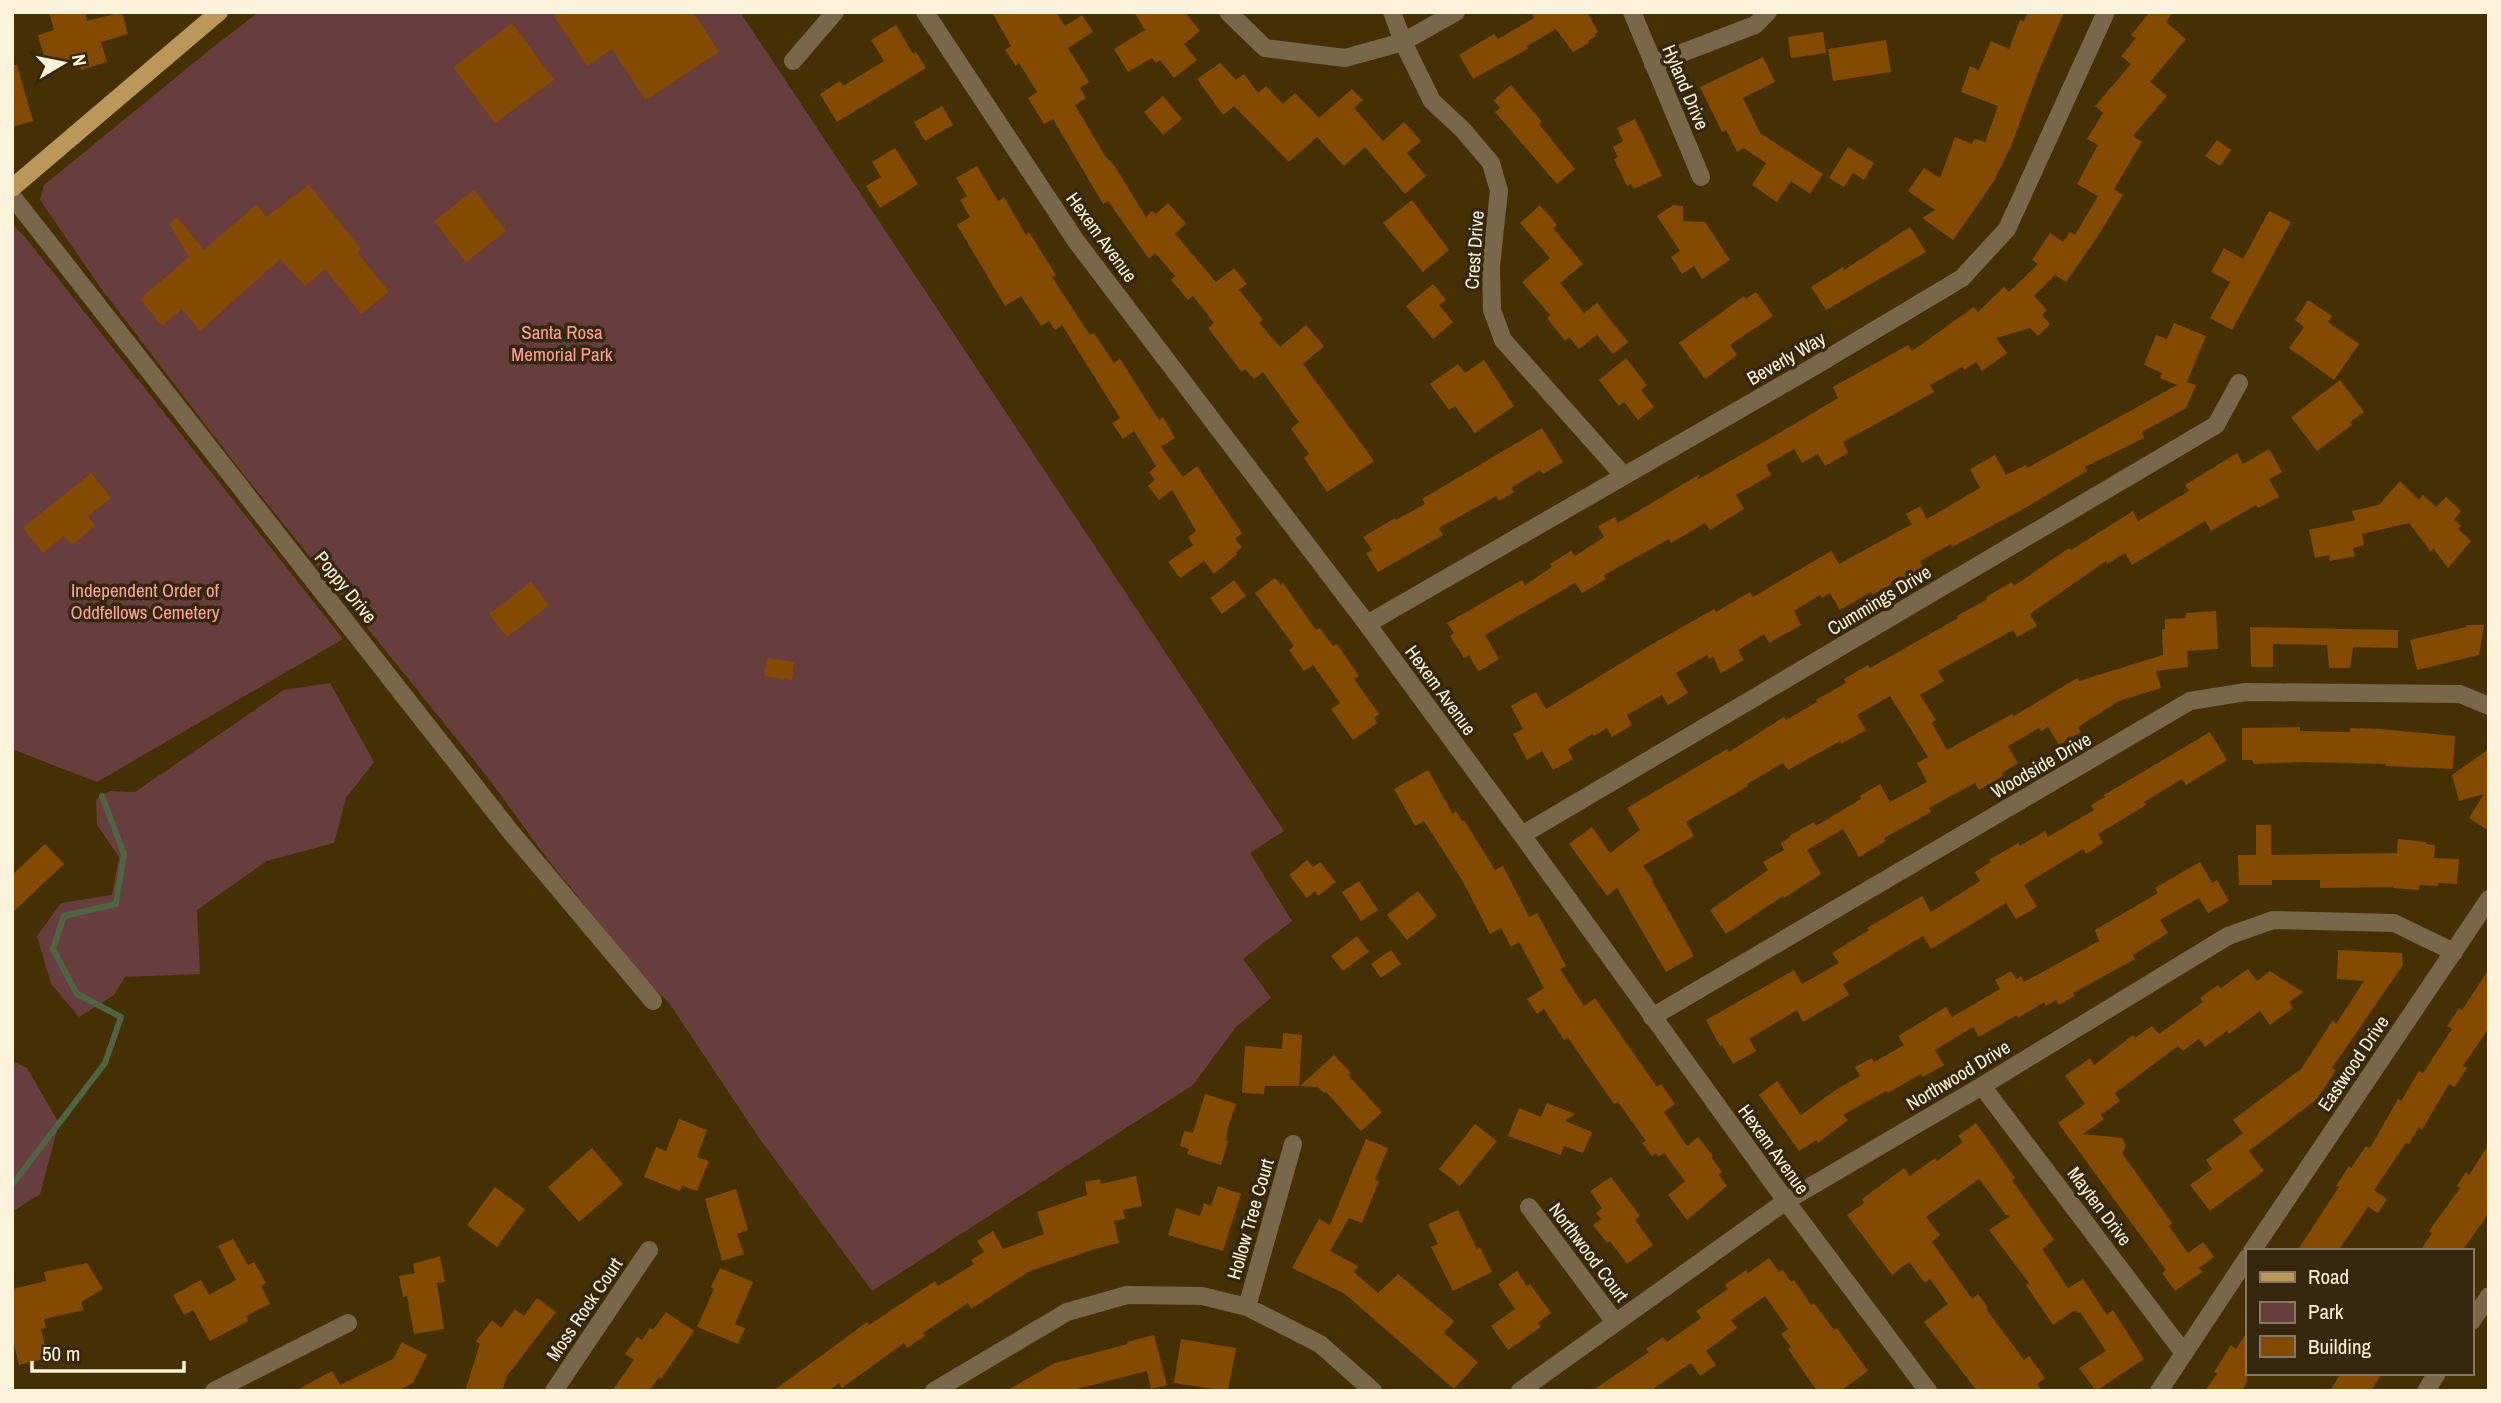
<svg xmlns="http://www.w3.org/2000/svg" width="2501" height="1403" font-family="'Archivo Narrow',sans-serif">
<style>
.green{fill:#673e3d}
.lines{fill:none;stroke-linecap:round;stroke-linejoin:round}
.stream{stroke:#4e6442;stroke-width:6}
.building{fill:#854a01}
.minor{stroke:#786749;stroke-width:18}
.major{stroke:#bb9859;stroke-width:18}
.labels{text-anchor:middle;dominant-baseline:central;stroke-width:7;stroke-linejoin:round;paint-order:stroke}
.street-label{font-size:19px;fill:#fff2db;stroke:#35280f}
.park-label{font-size:19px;fill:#fea19f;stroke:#35280f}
</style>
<rect width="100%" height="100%" fill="#453003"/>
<!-- green -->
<path class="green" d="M259 12H740L1284 831 1250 853 1292 921 1243 959 1271 998 1236 1027 1193 1085 872 1291 759 1138 669 1003 644 978 548 860 489 779 240 470 100 287 40 200 44 185 212 48Z
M12 224 26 238 343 639 97 782 12 749Z
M330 683 374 762 346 798 334 843 267 861 197 910 200 974 125 977 114 995 79 1017 51 984 37 936 61 903 112 895 119 857 97 825 96 799 110 791 135 792 284 690Z
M12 1061 27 1068 59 1123 40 1194 12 1212Z"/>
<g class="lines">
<!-- stream -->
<path class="stream" d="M12 1185 105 1063 121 1017 77 994 53 949 64 916 116 904 124 854 102 796"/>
</g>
<!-- building -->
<path class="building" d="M49 12H85L87 21 122 12 128 34 101 42 107 62 81 70 78 58 47 67 38 35 54 30Z
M551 12H693L719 52 646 100 612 49 587 66Z
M992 12H1056L1065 26 1082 15 1093 32 1068 48 1089 82 1080 88 1086 98 1075 105 1105 156 1114 165 1146 217 1152 211 1156 214 1168 203 1186 223 1175 234 1216 282 1234 268 1247 284 1239 290 1263 320 1259 323 1280 347 1306 325 1324 346 1303 364 1374 461 1327 492 1304 458 1309 454 1291 429 1299 422 1263 372 1254 379 1245 369 1242 372 1208 328 1214 323 1193 296 1188 300 1171 280 1175 276 1155 253 1149 259 1108 201 1103 204 1053 119 1044 124 1028 98 1037 92 1019 63 1016 66 1005 50 1011 46Z
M1134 12H1185L1200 31 1184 44 1197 60 1174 78 1160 60 1156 63 1152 58 1128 72 1114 49 1145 30Z
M1531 12H1587L1598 32 1595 34 1596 36 1588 41 1589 43 1573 52 1556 29 1527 46 1529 48 1473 79 1459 55 1494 34 1498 39 1534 18Z
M2028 12H2064L2036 78 2012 144 1994 181 1953 240 1922 218 1935 210 1908 191 1924 168 1940 178 1955 137 1972 144 1974 139 1985 142 1998 106 1961 92 1970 66 1979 70 1991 41 2009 49 2020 20 2024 21Z
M2150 12H2173L2166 22 2186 39 2150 82 2167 96 2133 136 2142 142 2114 189 2123 195 2096 239 2066 282 2055 275 2034 296 2047 310 2042 315 2050 324 2038 336 2030 328 1996 338 2007 353 1982 371 1976 362 1964 370 1962 367 1930 385 1934 392 1843 442 1848 453 1825 466 1818 454 1802 463 1794 449 1766 465 1771 475 1736 495 1744 509 1710 530 1705 523 1671 543 1669 539 1604 575 1606 579 1582 593 1575 583 1485 635 1499 659 1481 670 1478 671 1469 655 1464 658 1450 636 1454 633 1447 623 1522 580 1525 585 1552 567 1550 564 1571 551 1575 556 1604 537 1598 526 1615 517 1618 523 1700 474 1697 480 1774 436 1838 398 1833 387 1908 345 1912 351 1974 307 1978 312 2004 287 2009 292 2038 264 2032 260 2050 233 2063 242 2070 232 2075 235 2098 196 2077 184 2098 145 2087 139 2103 113 2095 106 2131 64 2121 56 2136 38 2131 35Z
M512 23 554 80 495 123 453 67Z
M896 25 913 54 916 52 926 68 837 122 820 94 840 81 843 86 884 61 871 40Z
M1823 32 1826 53 1791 58 1788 37Z
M1886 40 1891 72 1833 81 1828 49Z
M1763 57 1775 82 1743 98 1760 133 1823 174 1810 194 1791 181 1777 202 1752 185 1766 163 1744 148 1737 152 1726 130 1722 132 1700 87Z
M1220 63 1236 80 1244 74 1258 93 1266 86 1283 104 1295 93 1319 118 1352 89 1363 100 1354 108 1383 141 1404 122 1421 141 1407 153 1426 176 1405 194 1365 147 1344 166 1317 137 1289 162 1234 106 1223 115 1197 79Z
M12 65H17L33 121 12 127Z
M1511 85 1542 122 1539 124 1575 169 1557 184 1495 112 1500 108 1494 100Z
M1163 96 1182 119 1163 135 1144 112Z
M942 106 953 125 925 141 914 122Z
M1635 119 1662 176 1634 189 1631 184 1627 186 1614 159 1618 157 1613 147 1623 141 1617 128Z
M2217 140 2231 150 2220 166 2205 156Z
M1848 147 1874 163 1864 180 1853 173 1844 187 1829 178Z
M895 148 918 184 880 208 866 186 881 177 872 162Z
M977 166 998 201 1004 197 1026 235 1029 232 1056 275 1052 277 1090 335 1094 333 1114 363 1120 359 1159 420 1163 417 1175 438 1161 447 1183 477 1197 466 1242 533 1235 539 1242 547 1236 552 1237 554 1214 574 1204 561 1180 578 1168 562 1193 545 1188 537 1196 531 1172 490 1159 500 1148 486 1155 480 1149 472 1156 466 1134 431 1123 439 1112 423 1120 418 1062 325 1055 330 1049 321 1041 326 1021 296 1005 306 957 225 970 217 960 200 967 196 956 178Z
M309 185 361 249 357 252 389 292 361 314 325 269 305 286 280 259 200 331 182 309 162 326 140 299 189 257 169 223 177 217 204 250 257 204 266 217Z
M474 190 506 231 466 262 434 221Z
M1412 200 1449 250 1423 272 1383 223Z
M1540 205 1557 225 1553 228 1583 264 1560 283 1584 313 1597 303 1628 342 1613 354 1597 335 1579 349 1569 337 1565 341 1547 318 1550 315 1522 282 1550 258 1520 223Z
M1673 205 1683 206V221L1705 222 1730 260 1702 279 1694 266 1682 274 1671 257 1680 251 1657 216Z
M2269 211 2291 222 2232 330 2210 318 2230 282 2211 272 2224 248 2243 259Z
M1910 227 1926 252 1826 310 1811 287 1843 267 1844 270Z
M1433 284 1446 300 1439 305 1453 322 1433 339 1406 306Z
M1756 292 1773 316 1730 345 1737 355 1705 379 1679 343 1744 296 1746 299Z
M2308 300 2332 316 2328 322 2359 344 2334 380 2289 348 2304 327 2295 320Z
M2174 323 2206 336 2187 382 2196 385 2186 408 2142 432 2144 438 2085 467 2087 471 2025 508 1952 547 1951 544 1920 561 1923 567 1872 595 1871 592 1840 610 1830 593 1822 598 1820 595 1794 611 1801 625 1769 643 1764 634 1738 650 1744 660 1721 673 1713 657 1709 659 1707 655 1676 673 1688 693 1668 705 1662 695 1627 715 1632 725 1612 737 1607 728 1594 736 1592 734 1568 749 1573 759 1553 770 1542 751 1527 760 1513 734 1523 729 1511 706 1536 692 1546 709 1654 643 1714 609 1716 612 1750 592 1753 597 1831 551 1839 564 1912 524 1906 514 1920 506 1927 519 1980 488 1970 469 1995 455 2006 475 2026 465 2027 468 2177 385 2160 378 2162 373 2144 365 2156 335 2167 339Z
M1626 358 1647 385 1641 390 1654 407 1638 420 1624 402 1619 406 1599 380Z
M1484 360 1514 406 1475 433 1455 406 1449 410 1430 384 1458 364 1465 373Z
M2340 380 2364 412 2350 422 2352 425 2317 451 2291 417Z
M1542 428 1563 462 1543 474 1540 470 1511 488 1514 492 1499 501 1496 496 1439 528 1443 535 1378 572 1366 553 1372 550 1363 537 1395 518 1396 520 1425 504 1422 499Z
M2269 449 2282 472 2269 479 2279 497 2258 508 2256 505 2211 531 2205 521 2132 565 2125 553 2107 564 2106 561 2030 614 2037 626 2017 637 2013 630 1938 671 1944 681 1920 695 1936 720 1932 723 1947 750 2012 714 2014 716 2077 678 2079 681 2163 655 2162 630 2165 629V619L2186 618V613L2216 611 2218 649 2187 651 2188 667 2156 671 2161 688 2119 701 2078 727 2081 732 2059 745 2048 727 2041 731 2039 728 2008 746 2018 763 2002 773 2003 776 1979 790 1975 783 1929 808 1931 812 1884 838 1886 841 1859 857 1843 829 1807 850 1821 874 1784 898 1783 896 1726 934 1710 910 1768 870 1763 862 1784 850 1781 843 1790 837 1789 836 1814 822 1816 826 1861 799 1860 796 1880 784 1890 802 1927 782 1917 763 1928 757 1890 696 1857 715 1866 730 1841 744 1840 741 1788 770 1783 763 1747 784 1748 786 1686 822 1694 836 1643 866 1653 880 1652 881 1694 956 1666 972 1617 888 1607 896 1569 844 1592 827 1610 853 1640 830 1627 808 1727 749 1729 752 1784 717 1786 720 1817 702 1816 700 1846 683 1844 679 1868 665 1870 668 1958 618 1957 616 1987 599 1986 597 2012 582 2014 586 2069 548 2071 550 2133 511 2138 521 2189 491 2185 485 2237 453 2243 464Z
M91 473 111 498 88 516 95 526 72 545 64 536 43 553 23 528Z
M2400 481 2419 500 2423 495 2436 507 2446 497 2461 511 2454 519 2461 526 2458 529 2471 541 2448 568 2433 548 2431 552 2409 523 2362 534 2364 545 2353 548 2355 556 2330 561 2329 555 2315 558 2309 530 2355 520 2352 511 2379 505Z
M1275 578 1281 585 1283 583 1316 630 1320 628 1333 646 1337 644 1359 676 1354 679 1379 714 1374 718 1377 723 1353 740 1331 709 1340 703 1313 665 1304 671 1289 650 1294 646 1255 593Z
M1234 580 1246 596 1222 614 1210 598Z
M531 582 549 605 507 637 489 614Z
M2467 625H2484L2479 655 2417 670 2410 640 2466 627Z
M2250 627 2398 630V648L2353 647 2350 668H2329L2327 645 2273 644V667H2251Z
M767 658 794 662 792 680 764 676Z
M2300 727V731L2350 732V728L2380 729 2455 736 2453 769 2386 766V764L2301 762 2254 764 2252 760H2242V728Z
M2210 732 2227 760 2186 785 2182 779 2144 802 2146 805 2098 834 2103 843 2086 854 2083 849 2024 885 2037 907 2016 919 2006 903 1931 949 1923 936 1843 984 1849 995 1803 1022 1797 1010 1749 1039 1756 1051 1733 1064 1722 1045 1720 1046 1706 1020 1794 970 1802 984 1839 963 1832 953 1869 930 1867 928 1922 896 1931 912 1980 881 1975 872 1991 862 1989 860 2018 843 2020 846 2045 831 2048 837 2094 810 2091 805 2105 797 2104 795Z
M2489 749V831L2469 818 2484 794 2459 801 2452 775Z
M1428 770 1453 814 1456 811 1462 821 1464 820 1495 870 1503 866 1529 917 1537 913 1566 966 1560 969 1584 1006 1595 998 1657 1087 1661 1084 1675 1104 1664 1112 1687 1146 1698 1137 1713 1156 1711 1157 1722 1172 1719 1175 1727 1186 1687 1220 1668 1195 1685 1181 1664 1153 1658 1157 1656 1153 1652 1156 1642 1143 1646 1141 1618 1102 1614 1104 1568 1038 1564 1040 1544 1009 1537 1014 1527 999 1544 988 1519 942 1511 947 1501 928 1490 934 1462 880 1424 821 1415 826 1394 789Z
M2256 825H2271V855L2397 853 2398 839 2426 842V844L2435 845 2434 858 2459 859 2457 884 2438 883V886L2419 885V890L2394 888V887L2320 888V880H2272V885H2239L2238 855H2256Z
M45 844 64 864 12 913V875Z
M1307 860 1313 867 1320 862 1336 882 1318 896 1315 891 1307 898 1289 875Z
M2200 862 2212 883 2217 880 2229 901 2208 913 2199 898 2160 920 2168 933 2133 955 2135 959 2073 993 2074 996 2059 1005 2056 1000 2046 1006 2044 1002 2018 1018 2017 1015 1979 1037 1973 1027 1935 1050 1944 1065 1923 1077 1921 1074 1888 1093 1886 1091 1843 1115 1848 1120 1818 1143 1816 1140 1799 1151 1759 1095 1777 1081 1801 1115 1837 1089 1860 1076 1855 1067 1872 1058 1874 1062 1904 1045 1898 1036 1946 1007 1952 1017 2000 989 1995 980 2011 971 2016 979 2021 976 2024 982 2099 941 2095 930 2158 893 2155 888Z
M1359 881 1378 910 1361 921 1342 892Z
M1418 891 1437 916 1407 940 1387 915Z
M1357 936 1369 952 1343 971 1331 956Z
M1391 950 1401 964 1381 978 1371 964Z
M2338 950 2402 953 2403 965 2332 1068 2336 1070 2317 1099 2249 1151 2264 1171 2210 1211 2190 1185 2212 1169 2206 1160 2243 1133 2233 1120 2301 1069 2333 1020 2336 1024 2364 981 2337 979Z
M2248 969 2257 981 2270 971 2303 992 2289 1002 2293 1008 2270 1025 2260 1011 2229 1034 2227 1031 2205 1047 2199 1039 2183 1051 2178 1046 2115 1093 2120 1101 2101 1115 2104 1119 2083 1134 2122 1138 2126 1146 2122 1153 2172 1223 2169 1226 2188 1253 2203 1242 2214 1257 2199 1268 2202 1272 2175 1291 2162 1273 2166 1270 2058 1123 2085 1104 2065 1076 2090 1058 2094 1065 2133 1035 2135 1038 2152 1026 2159 1034 2203 1002 2200 998 2218 985 2221 988Z
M2489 969V1028L2463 1066 2467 1068 2455 1087 2449 1084 2422 1130 2419 1127 2409 1144 2406 1143 2374 1190 2387 1199 2378 1213 2368 1207 2338 1251H2297L2339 1187 2336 1186 2349 1166 2351 1168 2366 1146 2370 1148 2398 1099 2401 1101 2419 1071 2423 1073 2452 1029 2447 1026 2459 1008 2462 1010Z
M1283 1033 1302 1035 1299 1086H1265L1264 1094 1242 1093 1245 1046 1282 1049Z
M1334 1055 1351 1073 1348 1075 1382 1112 1361 1131 1326 1092 1324 1093 1318 1087 1300 1086Z
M1205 1094 1236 1104 1228 1127 1226 1140 1228 1141 1221 1165 1187 1154 1189 1149 1180 1146 1184 1131 1193 1133Z
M1547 1103 1575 1114 1565 1121 1592 1132 1583 1153 1564 1146 1561 1155 1508 1136 1519 1108 1541 1117Z
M679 1119 707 1130 697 1157 709 1161 697 1191 682 1186 680 1191 644 1177 656 1147 666 1151Z
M1976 1123 2015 1178 2012 1180 2054 1240 2042 1249 2068 1288 2083 1279 2107 1315 2113 1310 2144 1359 2096 1391 2079 1368 2106 1351 2080 1312 2078 1313 2075 1310 2053 1325 2026 1285 2029 1283 1989 1230 2010 1216 2006 1215 1979 1179 1926 1217 1940 1235 1932 1242 1972 1299 1978 1294 1988 1308 1986 1309 2024 1360 2029 1356 2045 1378 2037 1384 2042 1391H1977L1924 1322 1948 1304 1930 1279 1925 1283 1909 1262 1892 1275 1847 1215 1864 1203 1862 1199 1904 1168 1910 1176 1935 1158 1937 1161 1963 1142 1958 1136Z
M1475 1124 1497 1141 1460 1186 1439 1169Z
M1366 1139 1388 1148 1375 1180 1379 1181 1362 1223 1349 1218 1330 1251 1358 1266 1354 1272 1378 1293 1398 1274 1454 1321 1444 1333 1478 1362 1454 1389 1345 1294 1292 1268 1319 1219 1330 1225Z
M2489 1144V1213L2462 1251H2420L2432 1233 2429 1231 2460 1188 2457 1186 2466 1172 2469 1175Z
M592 1148 623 1184 579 1222 548 1187Z
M1136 1176 1142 1206 1123 1210 1125 1219 1114 1221 1119 1243 1098 1248 1030 1271 971 1309 968 1303 923 1333 925 1336 907 1348 904 1343 842 1388 839 1383 829 1391H773L867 1322 869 1325 935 1281 938 1286 974 1264 971 1260 984 1252 977 1241 993 1231 1003 1249 1044 1234 1037 1212 1087 1195 1085 1182 1100 1179 1101 1184Z
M1611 1177 1640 1216 1635 1220 1653 1245 1627 1264 1610 1241 1607 1243 1593 1225 1601 1219 1596 1213 1602 1208 1590 1191Z
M1218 1186 1241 1194 1223 1251 1168 1235 1176 1208 1200 1216 1204 1203 1211 1206Z
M495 1187 525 1209 497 1247 467 1225Z
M736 1189 748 1230 737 1234 744 1254 722 1261 705 1199Z
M1458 1210 1477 1249 1480 1247 1492 1272 1453 1291 1431 1247 1438 1244 1428 1224Z
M233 1239 248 1265 254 1262 266 1283 261 1286 270 1304 246 1316 248 1321 210 1341 193 1310 184 1315 173 1295 201 1280 209 1295 236 1280 218 1246Z
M440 1256 445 1282 437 1283 444 1329 414 1334 407 1296 403 1297 399 1276 415 1273 413 1264Z
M1769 1258 1779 1272 1783 1270 1791 1282 1794 1280 1811 1305 1814 1303 1834 1330 1837 1328 1868 1371 1840 1391H1817L1788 1349 1791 1347 1781 1334 1788 1329 1765 1296 1731 1320 1737 1328 1706 1351 1716 1365 1700 1376 1691 1363 1650 1391H1592L1649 1352 1646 1349 1663 1337 1667 1342 1701 1318 1696 1311 1728 1289 1725 1285 1746 1270 1748 1273Z
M87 1263 103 1289 81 1302 83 1310 44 1319 46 1328 41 1329 48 1358 19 1365 12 1336V1289L46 1281 44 1272Z
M720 1268 753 1282 735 1324 745 1328 738 1344 697 1327 714 1289 711 1287Z
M1517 1271 1527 1286 1530 1284 1551 1313 1538 1323 1541 1327 1508 1350 1491 1326 1515 1309 1498 1284Z
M537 1298 556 1312 507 1376 502 1391H465L480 1344 476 1341 492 1320 501 1328 515 1309 524 1316Z
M666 1312 694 1331 661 1379 659 1377 649 1391H612L634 1360 625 1354 637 1337 642 1340 650 1328 653 1330Z
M2247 1332V1382L2242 1391H2205L2217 1374 2214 1372 2231 1345 2236 1349Z
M1154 1335 1167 1385 1151 1389 1147 1371 1069 1391H1006L1055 1363 1128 1344 1127 1342Z
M1181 1339 1236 1348 1228 1391 1174 1383Z
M402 1342 427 1355 413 1383 398 1391H295L332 1371 340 1385 393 1359Z
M2341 1373H2382L2371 1391H2330Z"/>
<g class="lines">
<!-- minor -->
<path class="minor" d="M925 12 1076 241 1367 624 1522 835 1786 1201 1928 1391
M1228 12 1265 48 1345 58 1403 42 1456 12
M1392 12 1403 42 1432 101 1463 130 1491 163 1499 191 1491 266 1492 310 1503 340 1624 476
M1632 12 1701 177
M793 61 835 12
M1653 64 1755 25 1768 12
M12 196 510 831 653 1001
M1367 624 1815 366 1962 278 2007 229 2106 12
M1522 835 2216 425 2239 383
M1652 1017 2190 701 2246 692 2460 694 2489 706
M1982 1086 2183 1352
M1529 1207 1615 1322
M2252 1251 2489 899
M1247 1307 1293 1144
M2471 1322 2489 1296
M214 1391 348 1323
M554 1391 649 1250
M934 1391 1067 1312 1127 1295 1202 1296 1247 1307 1320 1344 1373 1391
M1520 1391 1786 1201 1982 1086 2228 936 2273 920 2394 923 2454 952
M2159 1391 2247 1258
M2426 1391 2437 1373"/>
<!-- major -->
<path class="major" d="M12 188 219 12"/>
</g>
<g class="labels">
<!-- street labels -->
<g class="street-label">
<text transform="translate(1686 87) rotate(67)">Hyland Drive</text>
<text transform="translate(1102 237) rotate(54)">Hexem Avenue</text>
<text transform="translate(1474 250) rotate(-86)">Crest Drive</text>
<text transform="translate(1786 358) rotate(-30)">Beverly Way</text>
<text transform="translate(346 587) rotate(51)">Poppy Drive</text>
<text transform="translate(1879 600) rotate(-31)">Cummings Drive</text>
<text transform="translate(1441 690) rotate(54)">Hexem Avenue</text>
<text transform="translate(2041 765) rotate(-30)">Woodside Drive</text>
<text transform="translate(2353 1063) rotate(-56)">Eastwood Drive</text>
<text transform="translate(1958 1075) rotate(-31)">Northwood Drive</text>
<text transform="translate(1774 1149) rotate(54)">Hexem Avenue</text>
<text transform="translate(2100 1206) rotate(53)">Mayten Drive</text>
<text transform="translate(1250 1219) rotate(-74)">Hollow Tree Court</text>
<text transform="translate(1589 1252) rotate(53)">Northwood Court</text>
<text transform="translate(584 1309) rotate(-56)">Moss Rock Court</text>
</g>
<!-- park labels -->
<g class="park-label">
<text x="562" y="332">Santa Rosa<tspan x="562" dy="22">Memorial Park</tspan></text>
<text x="145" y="590">Independent Order of<tspan x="145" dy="22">Oddfellows Cemetery</tspan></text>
</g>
</g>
<!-- border -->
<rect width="2501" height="1403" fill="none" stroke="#fff2db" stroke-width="28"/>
<!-- legend -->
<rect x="2246" y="1249" width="228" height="126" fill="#35280f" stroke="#867961" stroke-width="2"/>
<rect x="2260" y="1272" width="35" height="10" fill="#bb9859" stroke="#867961" stroke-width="2"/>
<text x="2308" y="1284" font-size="21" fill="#fff2db">Road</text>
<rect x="2260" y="1302" width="35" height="21" fill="#673e3d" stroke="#867961" stroke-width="2"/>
<text x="2308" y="1319" font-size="21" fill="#fff2db">Park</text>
<rect x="2260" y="1336" width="35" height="21" fill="#854a01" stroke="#867961" stroke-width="2"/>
<text x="2308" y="1354" font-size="21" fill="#fff2db">Building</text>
<!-- north arrow -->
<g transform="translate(63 63) rotate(80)" stroke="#35280f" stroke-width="5" paint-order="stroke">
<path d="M0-5L12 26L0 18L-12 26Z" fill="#fff2db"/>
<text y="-10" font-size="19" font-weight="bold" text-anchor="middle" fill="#fff2db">N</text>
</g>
<!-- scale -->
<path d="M32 1361v10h152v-10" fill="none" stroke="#fff2db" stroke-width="3.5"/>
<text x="42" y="1361" font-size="21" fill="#fff2db" stroke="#35280f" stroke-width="5" paint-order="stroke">50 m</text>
</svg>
